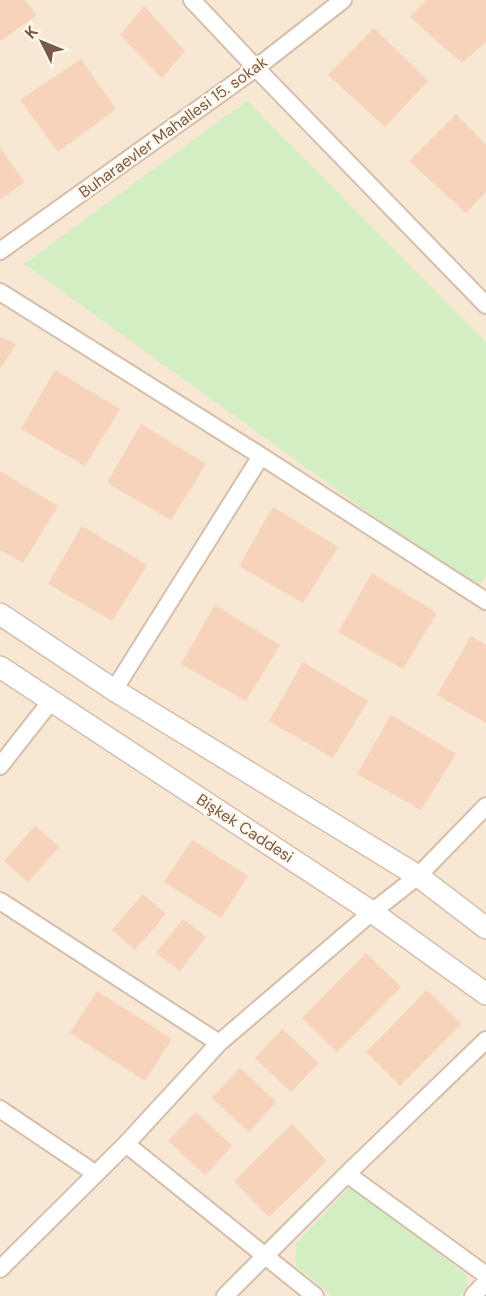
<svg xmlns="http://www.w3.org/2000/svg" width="486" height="1296" font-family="'DM Sans',sans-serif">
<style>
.residential{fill:#f7e7d3}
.green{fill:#d2eec2}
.building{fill:#f6d3ba}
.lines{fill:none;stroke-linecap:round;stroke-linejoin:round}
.minor-casing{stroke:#d4beac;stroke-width:20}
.tertiary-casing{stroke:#d4beac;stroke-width:24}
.minor{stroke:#fff;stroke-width:16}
.tertiary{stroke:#fff;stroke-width:21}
.labels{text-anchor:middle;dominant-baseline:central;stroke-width:5;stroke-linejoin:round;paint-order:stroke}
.street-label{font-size:16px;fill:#7a5a47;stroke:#fff8ed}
</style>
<rect width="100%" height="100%" fill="#fef5e5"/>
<!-- residential -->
<path class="residential" d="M0 0H486V1296H0Z"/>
<!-- green -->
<path class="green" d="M247 101 486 342V575L476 590 24 264Z
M348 1189 359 1192 466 1275 468 1286 459 1296H332L296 1266V1243Z"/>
<!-- building -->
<path class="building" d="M0 0H25L37 15 0 41Z
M427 0H486V42L462 63 410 17Z
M144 6 185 51 162 78 120 35Z
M374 28 428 81 385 127 328 75Z
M81 59 116 109 58 152 20 100Z
M456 114 486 144V192L466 213 409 161Z
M0 147 24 182 0 200Z
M0 337 16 344 0 369Z
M55 370 120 409 85 466 21 429Z
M141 424 206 464 171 520 107 483Z
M0 471 58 506 23 563 0 550Z
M273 507 338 547 303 603 239 566Z
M82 526 147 565 112 621 48 584Z
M372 573 437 613 403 669 338 632Z
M215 605 280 645 246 701 181 664Z
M471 636 486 645V723L437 695Z
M303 662 368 701 333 758 269 721Z
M391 715 456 754 421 810 357 774Z
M35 826 59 847 28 882 4 861Z
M192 840 248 876 221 918 164 882Z
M143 894 166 914 135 950 112 930Z
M183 919 206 937 180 971 156 953Z
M366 953 401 987 337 1052 302 1018Z
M427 990 461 1024 400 1086 366 1052Z
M97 991 172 1039 145 1081 70 1033Z
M282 1029 319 1063 291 1092 255 1058Z
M240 1068 276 1102 249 1132 212 1098Z
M196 1112 232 1146 205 1175 168 1141Z
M292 1124 327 1161 269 1217 234 1181Z"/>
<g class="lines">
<defs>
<path id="minor" d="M192 0 256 68 486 305
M0 251 256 68 343 0
M0 292 261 456 486 601
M114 690 261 456
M0 766 51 701
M0 901 219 1043
M0 1109 96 1174
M126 1144 315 1296
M347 1174 486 1275
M0 1269 126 1144 219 1043 372 912 418 876 486 806
M225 1296 347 1174 486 1040
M473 1296 486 1282"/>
<path id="tertiary" d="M0 614 114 690 418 876 486 928
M0 667 372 912 486 994"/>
</defs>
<!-- minor casing -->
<use href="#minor" class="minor-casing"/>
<!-- tertiary casing -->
<use href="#tertiary" class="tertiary-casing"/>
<!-- minor -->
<use href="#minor" class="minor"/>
<!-- tertiary -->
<use href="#tertiary" class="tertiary"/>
</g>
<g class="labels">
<!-- street labels -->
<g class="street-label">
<text transform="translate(173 127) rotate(-36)">Buharaevler Mahallesi 15. sokak</text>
<text transform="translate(245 828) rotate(33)">Bişkek Caddesi</text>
</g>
</g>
<!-- north arrow -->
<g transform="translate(42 42) rotate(313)" stroke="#fff8ed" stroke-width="4.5" paint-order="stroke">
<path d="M0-4.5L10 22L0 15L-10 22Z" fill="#7a5a47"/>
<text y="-9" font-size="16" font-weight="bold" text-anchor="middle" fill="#7a5a47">K</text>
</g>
</svg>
